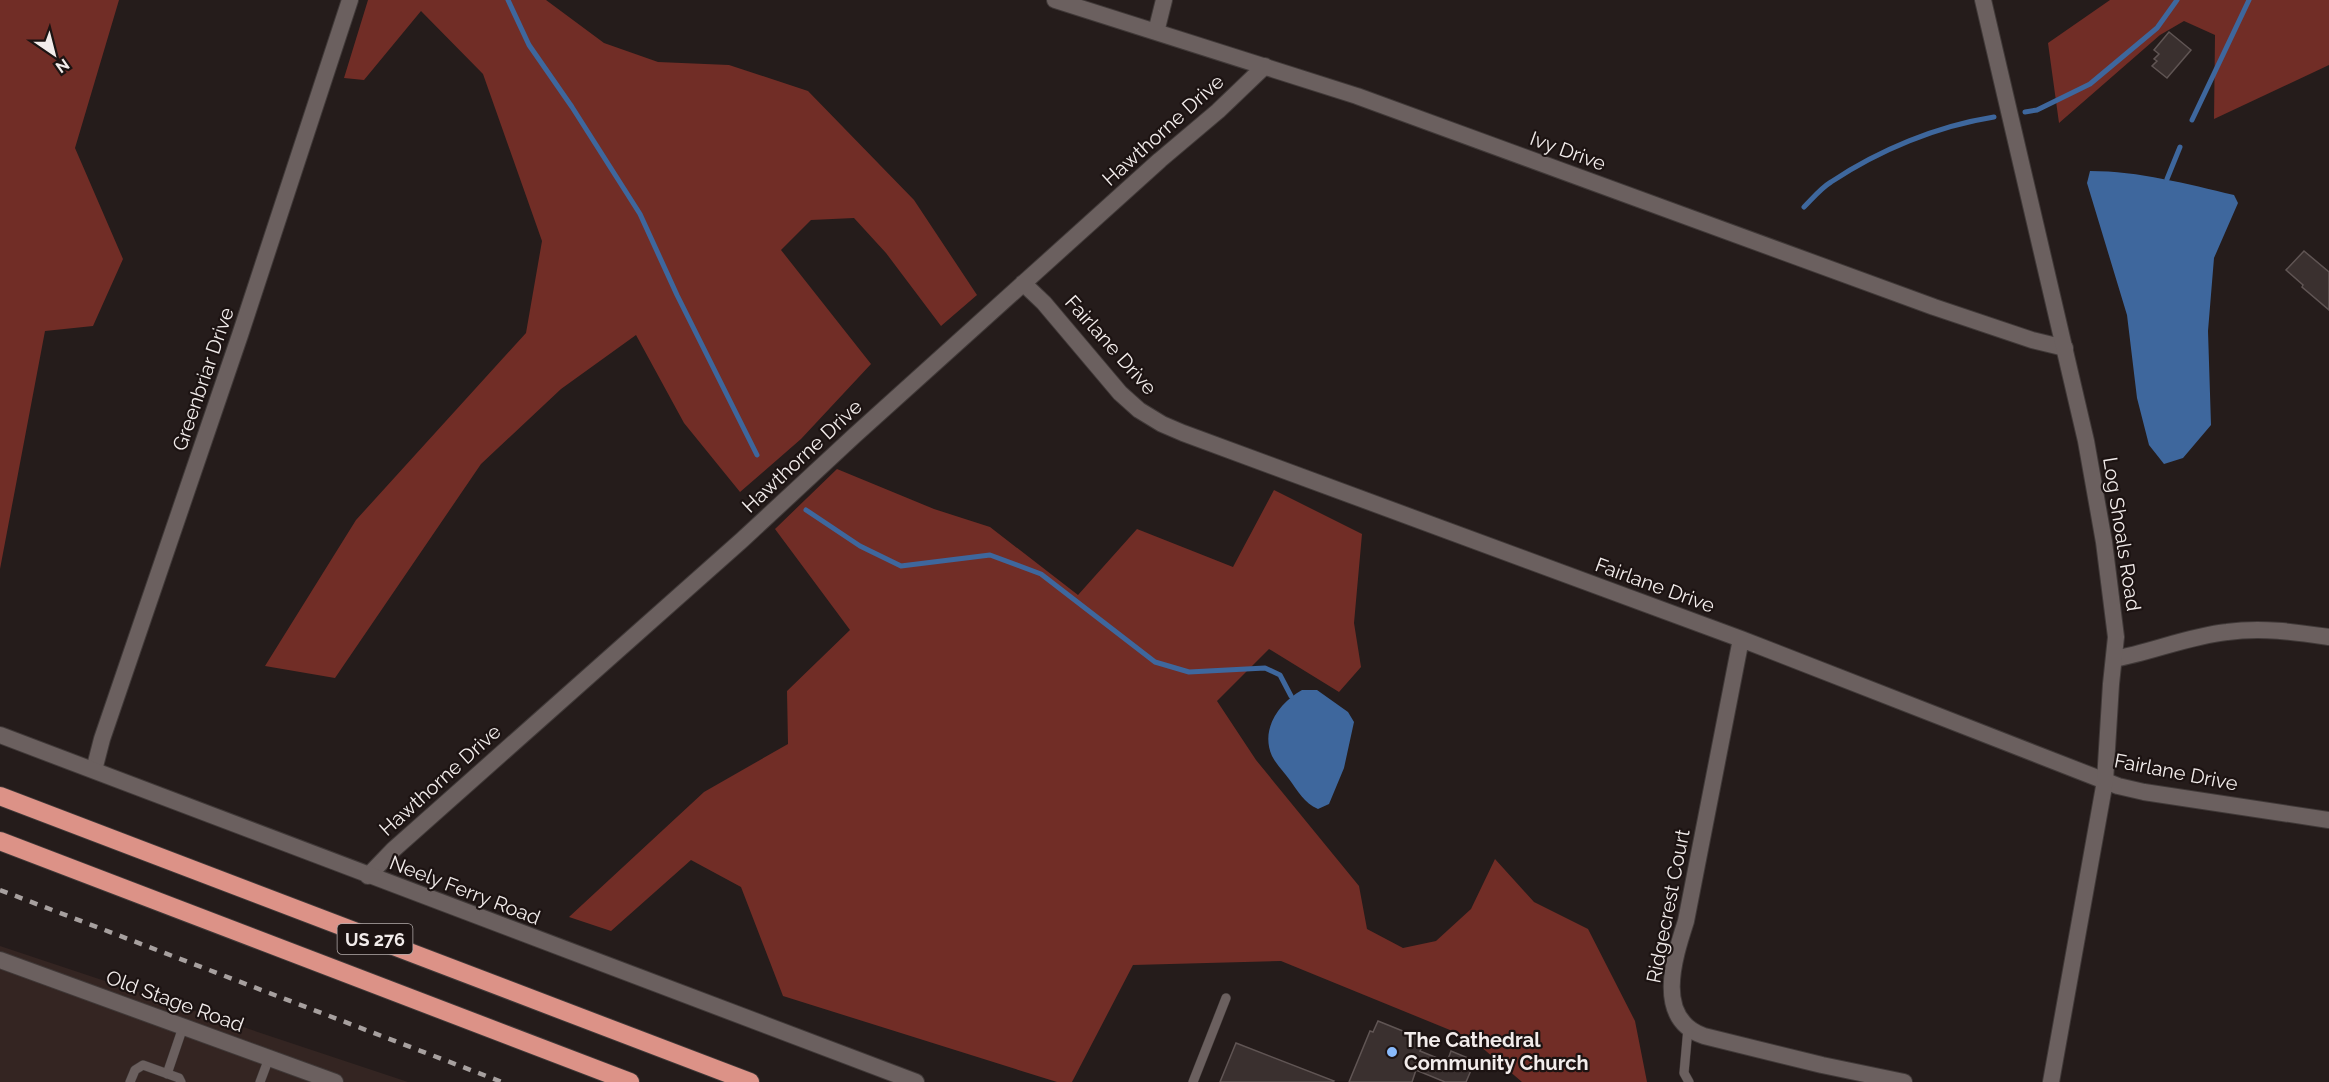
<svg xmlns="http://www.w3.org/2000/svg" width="2329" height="1082" font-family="Raleway,sans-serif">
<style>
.built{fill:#342522}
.forest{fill:#712d26}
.water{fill:#3e679d}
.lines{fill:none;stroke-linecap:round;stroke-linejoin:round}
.stream{stroke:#3e679d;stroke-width:5}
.building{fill:#3a302f;stroke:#605554;stroke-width:1.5}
.service-casing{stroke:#403938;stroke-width:10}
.minor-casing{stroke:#403938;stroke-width:18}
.tertiary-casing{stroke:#403938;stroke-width:18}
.motorway-casing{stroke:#403938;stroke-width:20}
.service{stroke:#6b605f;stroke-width:9}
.minor{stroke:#6b605f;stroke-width:16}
.tertiary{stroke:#6b605f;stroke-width:16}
.motorway{stroke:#dc9287;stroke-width:18}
.rail{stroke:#a7a09f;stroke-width:4.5;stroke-dasharray:8 8;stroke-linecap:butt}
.poi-dot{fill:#89bafc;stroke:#1c1312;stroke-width:2}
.labels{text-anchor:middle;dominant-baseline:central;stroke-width:4.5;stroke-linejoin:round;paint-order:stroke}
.shield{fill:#1c1312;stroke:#b2abaa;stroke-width:1.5}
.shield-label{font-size:18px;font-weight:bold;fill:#f2eceb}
.street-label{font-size:20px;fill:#f2eceb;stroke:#1c1312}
.poi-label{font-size:20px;font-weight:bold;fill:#f2eceb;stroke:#1c1312;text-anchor:start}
</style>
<rect width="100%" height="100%" fill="#251c1b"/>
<!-- built -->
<path class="built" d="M0 946 408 1082H0Z"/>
<!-- forest -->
<path class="forest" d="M0 0H119L75 148 123 259 93 326 45 331 0 569Z
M368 0H546L604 43 658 62 729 65 808 91 914 200 977 295 941 326 886 253 854 218 811 220 781 250 871 364 801 439 740 492 684 423 636 335 561 389 481 464 335 678 265 666 356 520 526 333 542 241 483 74 421 11 364 80 344 78Z
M2110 0H2329V65L2214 119 2215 35 2184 21 2160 35 2059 123 2048 43Z
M837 469 934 509 990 527 1078 595 1137 529 1233 567 1274 490 1362 534 1354 623 1361 667 1339 692 1269 649 1217 701 1256 760 1359 886 1367 929 1403 948 1436 941 1471 909 1495 859 1534 902 1588 929 1635 1021 1647 1082H1522L1472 1039 1281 961 1133 965 1072 1082H1057L783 996 741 887 691 860 611 931 569 917 704 792 788 744 787 691 850 630 775 529Z"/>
<!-- water -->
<path class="water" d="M2090 171C2139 171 2187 184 2234 195L2238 203 2214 258 2208 331 2211 425 2183 458 2164 464 2149 445 2137 398 2127 315 2087 183Z
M1302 690H1317L1348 712 1354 722 1344 768 1329 804 1318 809C1304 803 1298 791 1289 779 1284 772 1276 764 1272 756 1260 729 1279 703 1302 690Z"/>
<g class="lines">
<!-- stream -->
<path class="stream" d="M508 0 529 45 572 107 640 214 677 295 757 455
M2025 112 2037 110 2090 84 2157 28 2177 0
M2192 120 2249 0
M2167 179 2180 147
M1804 207C1812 199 1821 188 1831 182 1879 150 1937 126 1994 117
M806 510 860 546 901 566 990 555 1041 574 1155 662 1189 672 1265 668 1280 675 1291 696"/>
</g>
<!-- building -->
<path class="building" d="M2169 32 2191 50 2167 78 2152 66 2157 61 2154 59 2159 54 2154 50Z
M2304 251 2329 272V310L2302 287 2303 285 2286 270Z
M1378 1021 1425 1040 1420 1051 1447 1062 1451 1051 1475 1061 1466 1082H1445L1416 1070 1412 1082H1349L1370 1031 1373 1032Z
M1236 1043 1334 1081 1333 1082H1220Z"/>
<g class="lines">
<defs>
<path id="service" d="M1688 1028 1684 1073 1689 1082
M167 1074 183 1027
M130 1082 135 1070 143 1065 179 1078 181 1082
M260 1082 269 1058
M1193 1082 1226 998"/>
<path id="minor" d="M1055 0 1357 96 1934 307 2032 340 2065 348
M1156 32 1164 0
M1023 283 1044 303 1120 393 1139 410 1162 424 1183 433 1741 639 2118 786 2144 792 2329 820
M1741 639 1686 921C1674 958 1654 1019 1704 1036L1822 1065 1904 1082
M2114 659C2152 652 2189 636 2227 632 2262 627 2295 632 2329 637
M94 770 102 739 240 335 350 0
M368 876 393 850 742 540 854 436 1160 160 1218 111 1265 66"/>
<path id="tertiary" d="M1983 0 2086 441 2104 542 2116 637 2111 684 2105 781 2051 1082
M0 735 916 1082
M0 960 335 1082"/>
<path id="motorway" d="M0 796 750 1082
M0 841 630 1082"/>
</defs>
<!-- service casing -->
<use href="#service" class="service-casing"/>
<!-- minor casing -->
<use href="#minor" class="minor-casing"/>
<!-- tertiary casing -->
<use href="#tertiary" class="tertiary-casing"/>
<!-- motorway casing -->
<use href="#motorway" class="motorway-casing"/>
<!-- service -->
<use href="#service" class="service"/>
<!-- minor -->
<use href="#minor" class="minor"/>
<!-- tertiary -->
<use href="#tertiary" class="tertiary"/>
<!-- motorway -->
<use href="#motorway" class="motorway"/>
<!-- rail -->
<path class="rail" d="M0 890 502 1082"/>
</g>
<!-- markers -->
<circle class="poi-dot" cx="1392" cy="1052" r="6"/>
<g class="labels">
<!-- shield labels -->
<rect class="shield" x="337.5" y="924" width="75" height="30" rx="4.5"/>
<g class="shield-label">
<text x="375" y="939">US 276</text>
</g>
<!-- street labels -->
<g class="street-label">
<text transform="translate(1163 130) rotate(-42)">Hawthorne Drive</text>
<text transform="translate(1568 151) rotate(20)">Ivy Drive</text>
<text transform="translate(1111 345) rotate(48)">Fairlane Drive</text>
<text transform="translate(203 379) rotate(-71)">Greenbriar Drive</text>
<text transform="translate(802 456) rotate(-43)">Hawthorne Drive</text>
<text transform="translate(2122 534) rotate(81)">Log Shoals Road</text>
<text transform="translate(1655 585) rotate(20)">Fairlane Drive</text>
<text transform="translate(2176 772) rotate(11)">Fairlane Drive</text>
<text transform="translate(440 780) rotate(-42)">Hawthorne Drive</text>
<text transform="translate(465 890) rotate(21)">Neely Ferry Road</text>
<text transform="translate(1668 906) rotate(-79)">Ridgecrest Court</text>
<text transform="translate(175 1001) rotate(20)">Old Stage Road</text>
</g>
<!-- poi labels -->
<g class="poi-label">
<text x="1404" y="1040">The Cathedral<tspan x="1404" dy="23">Community Church</tspan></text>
</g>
</g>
<!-- north arrow -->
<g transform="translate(54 54) rotate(145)" stroke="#1c1312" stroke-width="4.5" paint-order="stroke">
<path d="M0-4.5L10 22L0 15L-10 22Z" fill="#f2eceb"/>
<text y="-9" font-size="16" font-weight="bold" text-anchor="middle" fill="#f2eceb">N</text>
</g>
</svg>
